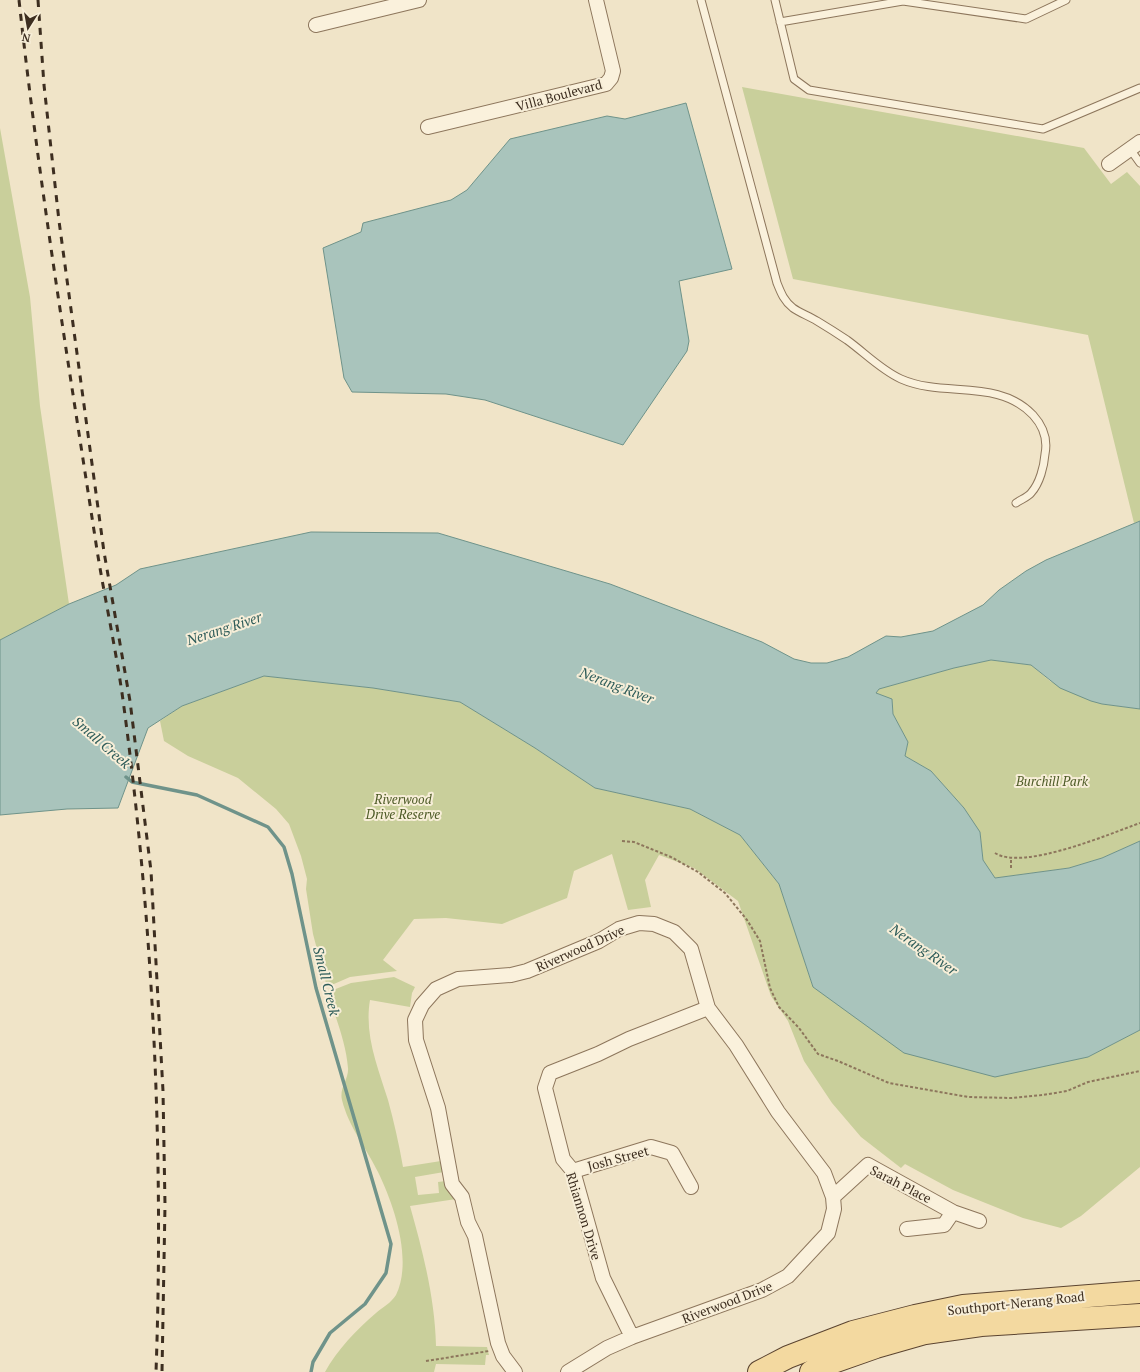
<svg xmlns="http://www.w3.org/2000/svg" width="1140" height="1372" font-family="'PT Serif',serif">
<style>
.green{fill:#c9cf9b}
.water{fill:#a9c4bc;stroke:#6f938a}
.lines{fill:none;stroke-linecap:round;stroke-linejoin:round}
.stream{stroke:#6f938a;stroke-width:3.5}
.lane-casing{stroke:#8d765c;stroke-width:9}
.street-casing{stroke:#8d765c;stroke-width:16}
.primary-casing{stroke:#5b4430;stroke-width:24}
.path{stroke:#8d765c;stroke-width:2;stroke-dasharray:3 2;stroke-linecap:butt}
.lane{stroke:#faf1dc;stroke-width:7}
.street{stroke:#faf1dc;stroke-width:14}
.primary{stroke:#f3d9a0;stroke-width:22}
.rail{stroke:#3d2e20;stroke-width:3;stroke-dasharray:7 7;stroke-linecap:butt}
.labels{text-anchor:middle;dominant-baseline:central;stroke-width:4;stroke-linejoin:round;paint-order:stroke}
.street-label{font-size:13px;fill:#3d2e20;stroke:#f7eed8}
.park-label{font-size:13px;font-style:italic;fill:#4d5a26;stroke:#f7eed8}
.water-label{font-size:14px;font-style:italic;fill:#2f5d5a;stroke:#f7eed8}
</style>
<rect width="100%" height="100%" fill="#f0e4c8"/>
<!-- green -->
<path class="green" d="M742 87 1084 148 1111 184 1127 172 1140 186V521L1134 523 1088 335 793 279Z
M0 128 30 297 40 406 69 604 0 640Z
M991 660 1031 665 1050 681 1102 704 1140 709V841L1102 858 1069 868 995 878 983 860 980 832 964 808 931 771 905 756 908 742 893 714 892 700 876 693 879 689 954 668Z
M264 676 373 688 460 702 535 748 595 788 690 809 740 835 779 884 813 987 1088 1057 1140 1030V1167L1081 1216 1061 1228 1023 1218 953 1190 905 1164 901 1168 861 1137 832 1103 804 1061 788 1021 771 996 738 901 694 868 659 855 645 880 651 907 628 910 612 854 574 871 567 898 502 924 446 918 414 919 383 960 397 971 350 977 327 987 313 934 306 889 307 879 301 856 289 824 276 809 238 778 188 756 164 741 160 721 182 706Z
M394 977 415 987 412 993 410 1007 370 1000C364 1035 378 1068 388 1100 394 1122 399 1144 403 1167L441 1161 444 1172 415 1177 418 1195 439 1193 438 1182 446 1181 456 1199 410 1206C423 1252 435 1299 436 1346L487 1347 489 1355H486L485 1365 436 1364 434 1372H325C337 1350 357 1329 376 1313 383 1307 391 1303 396 1295 413 1260 394 1205 378 1172 366 1147 349 1128 342 1100 339 1088 349 1079 348 1068 346 1042 335 1017 328 992L351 983Z"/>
<!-- water -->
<path class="water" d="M686 103 732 269 679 281 689 341 687 351 623 445 485 400 446 394 352 392 344 378 323 248 361 232 363 223 451 200 467 190 510 139 607 116 625 119Z
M1140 521V709L1102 704 1091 701 1060 688 1031 665 991 660 954 668 879 689 876 693 892 699 893 714 908 742 905 756 931 771 964 808 980 832 983 860 995 878 1069 868 1102 858 1140 841V1030L1088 1057 995 1077 904 1053 813 987 779 884 740 835 690 809 595 788 535 748 460 702 373 688 264 676 182 706 148 728 118 808 67 809 0 815V640L69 604 116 585 140 569 311 532 438 533 610 584 762 642 794 659 811 663H827L848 657 886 636 901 637 933 631 983 605 999 590 1026 571 1046 560Z"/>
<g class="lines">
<!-- stream -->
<path class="stream" d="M126 777 132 782 197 795 268 827 284 847 292 874 316 988 391 1244 386 1273 365 1304 330 1333 313 1362 311 1372"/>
<defs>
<path id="lane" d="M701 0 777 283C781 293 784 301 793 308 800 313 809 316 817 321 827 327 838 334 847 340 865 353 881 370 901 379 944 398 998 378 1033 415 1043 426 1048 439 1045 454 1044 466 1040 483 1031 493 1028 497 1020 500 1016 503
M775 0 794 79 809 90 1043 129 1140 88
M780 22 903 1 1026 19 1066 0
M1130 149 1140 163"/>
<path id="street" d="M316 25 419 0
M428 127 606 84 611 78 613 71 596 0
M1109 164 1140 142
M573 1171 651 1147 672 1153 691 1187
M833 1197 868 1165 953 1212 979 1221
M907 1229 944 1225 953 1212
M632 1337 603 1278 573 1171 563 1159 545 1088 550 1073 598 1054 629 1039 708 1008
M515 1372 503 1356 498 1343 475 1236 468 1222 462 1197 452 1184 438 1108 416 1040 415 1020 422 1005 436 989 458 979 511 975 527 971 599 941 619 929 639 923 654 924 674 932 691 949 708 1008 736 1045 778 1112 824 1173 833 1197 834 1209 828 1233 788 1276 762 1290 632 1337 607 1348 568 1372"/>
<path id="primary" d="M759 1372 788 1357 853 1332 915 1316 963 1306 1140 1292
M811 1372 822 1366 876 1347 925 1333 981 1325 1140 1315"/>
</defs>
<!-- lane casing -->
<use href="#lane" class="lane-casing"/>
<!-- street casing -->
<use href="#street" class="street-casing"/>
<!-- primary casing -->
<use href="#primary" class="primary-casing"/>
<!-- path -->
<path class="path" d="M622 841 634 842 671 857 698 872 725 893 747 920 760 941 770 988 779 1007 799 1028 818 1054 838 1061 889 1083 968 1097 1011 1098 1043 1095 1067 1091 1088 1082 1140 1071
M995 853C1023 871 1109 834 1140 823
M1011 868V858
M426 1361 489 1351"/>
<!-- lane -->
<use href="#lane" class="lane"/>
<!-- street -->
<use href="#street" class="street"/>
<!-- primary -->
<use href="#primary" class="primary"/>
<!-- rail -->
<path class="rail" d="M19 0C39 184 69 367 97 550 105 600 116 650 123 700 153 922 164 1149 156 1372
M38 0 44 85 59 221 104 552 130 701 151 871 163 1091 165 1205 162 1372"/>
</g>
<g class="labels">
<!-- street labels -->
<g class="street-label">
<text transform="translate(559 95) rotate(-15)">Villa Boulevard</text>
<text transform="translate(580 948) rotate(-24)">Riverwood Drive</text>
<text transform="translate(618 1158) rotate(-15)">Josh Street</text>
<text transform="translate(901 1184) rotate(27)">Sarah Place</text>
<text transform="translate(584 1216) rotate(73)">Rhiannon Drive</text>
<text transform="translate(727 1302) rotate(-21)">Riverwood Drive</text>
<text transform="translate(1016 1303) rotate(-6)">Southport-Nerang Road</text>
</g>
<!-- park labels -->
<g class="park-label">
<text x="1052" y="781">Burchill Park</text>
<text x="403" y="799">Riverwood<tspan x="403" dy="15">Drive Reserve</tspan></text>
</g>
<!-- water labels -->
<g class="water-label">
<text transform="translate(224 628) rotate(-18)">Nerang River</text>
<text transform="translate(617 685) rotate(21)">Nerang River</text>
<text transform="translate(102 742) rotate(41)">Small Creek</text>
<text transform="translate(924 949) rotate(35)">Nerang River</text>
<text transform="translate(327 981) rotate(76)">Small Creek</text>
</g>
</g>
<!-- north arrow -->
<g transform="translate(28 28) rotate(191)" stroke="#f7eed8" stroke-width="3" paint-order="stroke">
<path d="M0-3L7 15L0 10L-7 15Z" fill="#3d2e20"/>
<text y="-6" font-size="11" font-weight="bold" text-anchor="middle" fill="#3d2e20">N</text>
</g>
</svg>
